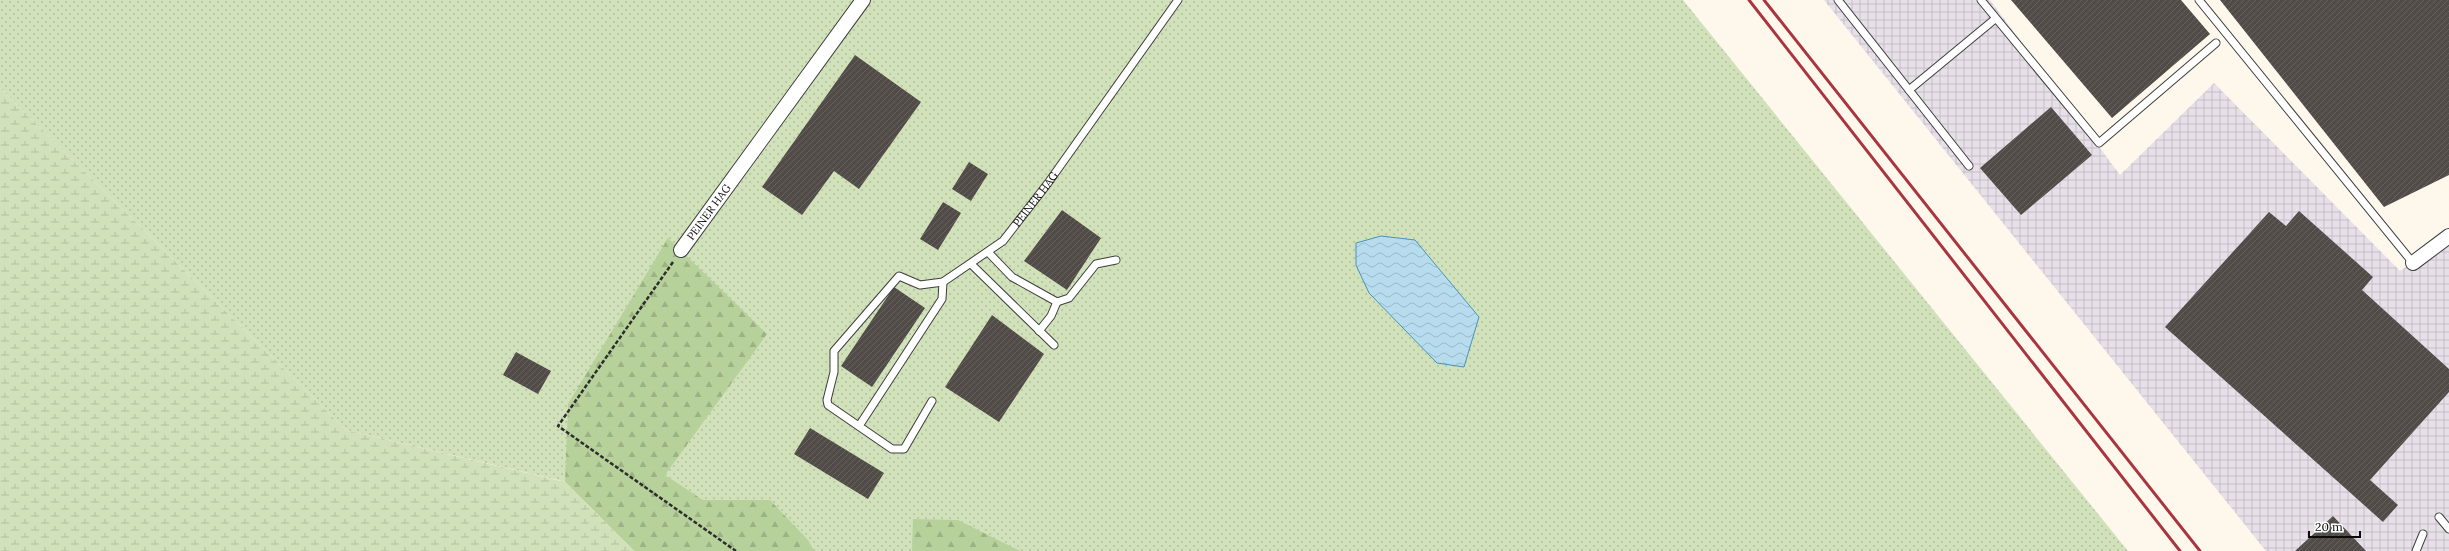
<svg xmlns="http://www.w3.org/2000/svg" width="2449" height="551" font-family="Lora,serif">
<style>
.industrial{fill:url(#industrial-grid)}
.grass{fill:url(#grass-dots)}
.forest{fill:url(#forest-firs)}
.wetland{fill:url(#wetland-marsh)}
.water{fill:url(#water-waves);stroke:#4694bc}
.building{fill:url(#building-hatch)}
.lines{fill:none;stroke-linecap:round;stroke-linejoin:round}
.lane-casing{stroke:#3e3e3e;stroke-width:9}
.street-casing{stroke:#3e3e3e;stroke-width:16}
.path{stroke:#2d2d2d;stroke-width:2.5;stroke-dasharray:4 2;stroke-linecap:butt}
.lane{stroke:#fff;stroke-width:7}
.street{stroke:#fff;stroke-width:14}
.rail{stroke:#a93541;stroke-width:3}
.labels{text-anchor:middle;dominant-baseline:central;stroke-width:4;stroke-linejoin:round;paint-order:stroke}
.street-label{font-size:11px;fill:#0b0b0b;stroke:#fff}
</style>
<defs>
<pattern id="industrial-grid" width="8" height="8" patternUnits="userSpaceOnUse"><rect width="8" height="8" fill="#e7e0e9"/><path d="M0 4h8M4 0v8" fill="none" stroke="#c5bfc6"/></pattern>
<pattern id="grass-dots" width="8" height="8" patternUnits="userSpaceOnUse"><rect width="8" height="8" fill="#d1e2ba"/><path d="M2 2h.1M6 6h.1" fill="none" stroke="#b2c19f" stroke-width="1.8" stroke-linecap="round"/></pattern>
<pattern id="forest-firs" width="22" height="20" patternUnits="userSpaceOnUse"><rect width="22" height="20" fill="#b7d19b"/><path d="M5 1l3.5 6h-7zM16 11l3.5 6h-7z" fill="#9cb284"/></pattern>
<pattern id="wetland-marsh" width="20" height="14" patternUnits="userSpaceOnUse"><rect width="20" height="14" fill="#d1e2ba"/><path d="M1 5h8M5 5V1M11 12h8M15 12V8" fill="none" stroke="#b2c19f"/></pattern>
<pattern id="water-waves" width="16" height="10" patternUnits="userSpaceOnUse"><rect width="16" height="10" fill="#b6dcee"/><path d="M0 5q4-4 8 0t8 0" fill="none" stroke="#9bbbcb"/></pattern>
<pattern id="building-hatch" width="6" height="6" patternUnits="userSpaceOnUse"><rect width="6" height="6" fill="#524c49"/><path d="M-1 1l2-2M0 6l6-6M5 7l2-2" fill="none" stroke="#66615f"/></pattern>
</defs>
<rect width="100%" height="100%" fill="#fdf8eb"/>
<!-- industrial -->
<path class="industrial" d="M1824 0H1990L2120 175 2214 83 2400 271 2449 238V551H2266Z"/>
<!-- grass -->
<path class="grass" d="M0 0H1683L2128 551H695L579 485 346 430 0 88Z"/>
<!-- forest -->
<path class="forest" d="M668 238 767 334 665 475 703 500H770L808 540 814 551H634L565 482 568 404Z
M913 519 958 520 1020 551H912Z"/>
<!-- wetland -->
<path class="wetland" d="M0 88 346 430 565 482 634 551H0Z"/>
<!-- water -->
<path class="water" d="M1381 236 1415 240 1479 317 1464 367 1437 363 1369 293 1356 265V243Z"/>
<!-- building -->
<path class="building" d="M2011 0H2181L2210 34 2112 118Z
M2220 0H2449V175L2384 207Z
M855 55 921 102 859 189 834 171 802 215 762 187Z
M2051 107 2092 155 2021 215 1980 168Z
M969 162 988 174 971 201 952 189Z
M943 202 961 213 938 250 920 239Z
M1062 210 1101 238 1067 290 1024 261Z
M2299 211 2373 277 2362 290 2449 369V392L2370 480 2398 505 2383 522 2165 327 2269 212 2286 226Z
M894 287 925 308 872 387 841 366Z
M992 315 1044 354 999 422 945 387Z
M516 352 551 371 538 394 503 375Z
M810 428 884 473 868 499 794 454Z
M2333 516 2366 551H2295Z"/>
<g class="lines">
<defs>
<g id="lane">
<path d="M1838 0 1969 166"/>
<path d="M1981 0 2099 143 2216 43"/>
<path d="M2199 0 2413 263"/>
<path d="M1909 90 1995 19"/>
<path d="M988 252 1012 277 1057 302 1069 298 1096 264 1116 260"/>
<path d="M971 264 1054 345"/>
<path d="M1039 331 1051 316 1057 302"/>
<path id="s1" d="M932 401 904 449H892L828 405 827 400 834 372V351L899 276 920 285 943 282 1003 241 1048 183 1178 0"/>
<path d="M859 426 942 299 943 282"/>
<path d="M2439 517 2449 529"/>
<path d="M2416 551 2423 534"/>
</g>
<g id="street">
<path id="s2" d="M681 250 863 0"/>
<path d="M2413 263 2449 236"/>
</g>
</defs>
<!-- lane casing -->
<use href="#lane" class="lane-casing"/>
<!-- street casing -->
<use href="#street" class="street-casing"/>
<!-- path -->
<path class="path" d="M673 262 558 426 736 551"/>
<!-- lane -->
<use href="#lane" class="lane"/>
<!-- street -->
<use href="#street" class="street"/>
<!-- rail -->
<path class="rail" d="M1749 0 2180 551
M1764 0 2200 551"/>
</g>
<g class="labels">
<!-- street labels -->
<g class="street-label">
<text stroke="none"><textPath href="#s1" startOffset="471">PEINER HAG</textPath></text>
<text stroke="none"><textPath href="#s2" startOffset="47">PEINER HAG</textPath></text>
</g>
</g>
<!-- scale -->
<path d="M2309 531v6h51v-6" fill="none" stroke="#0b0b0b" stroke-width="2"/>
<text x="2315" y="531" font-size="12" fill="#0b0b0b" stroke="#ffffff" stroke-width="3" paint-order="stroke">20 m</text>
</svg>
